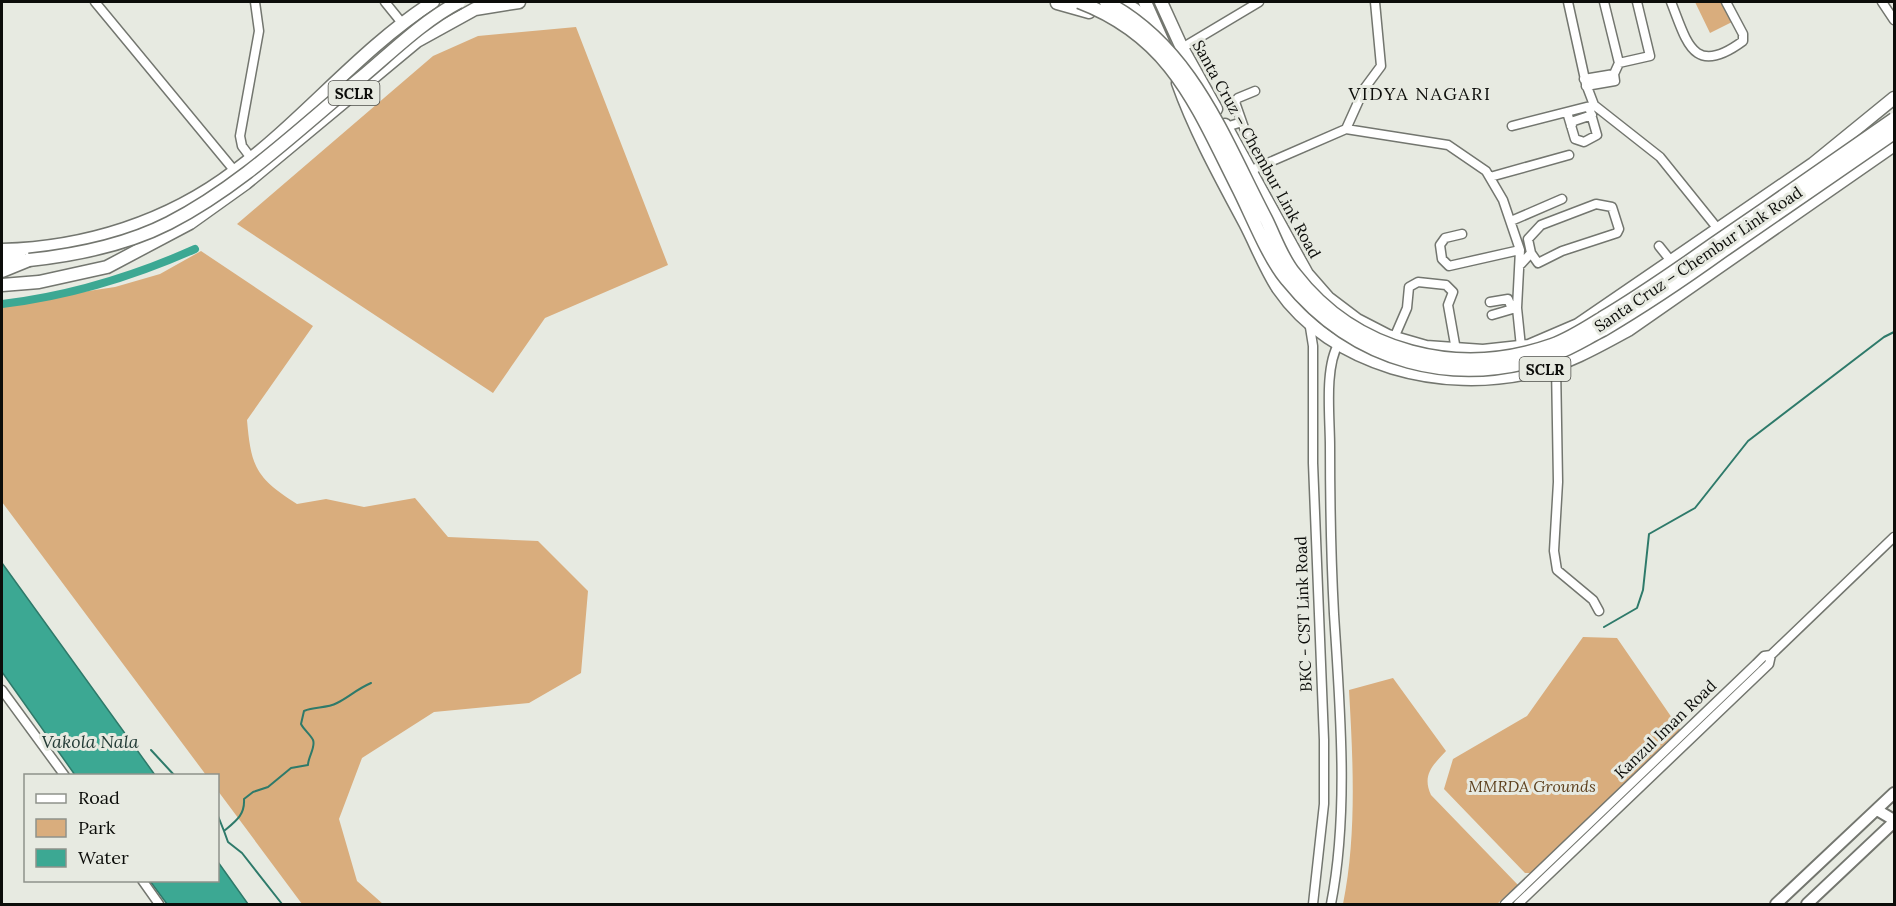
<svg xmlns="http://www.w3.org/2000/svg" width="1896" height="906" font-family="Lora,serif">
<style>
.green{fill:#d9ad7d}
.water{fill:#3ca893;stroke:#2e7a6a;stroke-width:1.5}
.lines{fill:none;stroke-linecap:round;stroke-linejoin:round}
.stream{stroke:#2e7a6a;stroke-width:2}
.canal{stroke:#3ca893;stroke-width:8}
.minor-casing{stroke:#73766f;stroke-width:11}
.major-casing{stroke:#73766f;stroke-width:14}
.highway-casing{stroke:#73766f;stroke-width:15}
.minor{stroke:#fff;stroke-width:8}
.major{stroke:#fff;stroke-width:10}
.highway{stroke:#fff;stroke-width:12}
.highway-bridge-casing{stroke:#73766f;stroke-width:15;stroke-linecap:butt}
.highway-bridge{stroke:#fff;stroke-width:12}
.labels{text-anchor:middle;dominant-baseline:central;stroke-width:6;stroke-linejoin:round;paint-order:stroke}
.shield{fill:#e7eae1;stroke:#4e4f4a;stroke-width:1.5}
.shield-label{font-size:15px;font-weight:bold;fill:#0c0d0a}
.street-label{font-size:16px;fill:#0c0d0a;stroke:#e7eae1}
.park-label{font-size:16px;font-style:italic;fill:#5d401e;stroke:#e7eae1}
.neighbourhood-label{font-size:18px;letter-spacing:1.5px;fill:#0c0d0a;stroke:#e7eae1}
.water-label{font-size:18px;font-style:italic;fill:#233b36;stroke:#e7eae1}
</style>
<rect width="100%" height="100%" fill="#e7eae1"/>
<!-- green -->
<path class="green" d="M1695 2H1722L1732 22 1710 33Z
M576 27 668 265 545 318 493 393 237 224 433 56 478 36Z
M201 251 313 326 247 420C251 467 256 478 297 504L326 499 364 507 415 498 448 537 538 541 588 591 581 673 529 703 434 712 362 758 339 819 357 881 383 904H302L218 791V776L206 775 2 502V304L115 287 160 274Z
M1583 637 1617 638 1681 731 1531 873H1525L1444 789 1453 759 1527 716Z
M1393 678 1446 751C1432 766 1422 775 1431 795L1518 885 1497 904H1343C1357 835 1353 760 1349 690Z"/>
<!-- water -->
<path class="water" d="M2 563 155 775H75L2 672Z
M218 862 248 904H167L150 881 218 880Z"/>
<g class="lines">
<!-- stream -->
<path class="stream" d="M1604 627 1637 608 1643 590 1649 534 1695 508 1748 441 1884 337 1894 332
M151 750 175 776
M218 816 224 831
M282 904 242 853 228 842 224 831C236 821 245 815 244 799L253 792 268 787 291 768 308 765C308 757 316 747 313 740 311 735 304 730 301 724L304 711C315 706 326 709 337 703 349 697 357 689 371 683"/>
<!-- canal -->
<path class="canal" d="M2 304C70 296 132 277 195 249"/>
<defs>
<path id="minor" d="M95 2 238 175
M385 2 402 23
M1568 2 1586 84 1594 105 1660 157 1718 229
M1671 2C1687 42 1693 78 1743 41V34L1726 2
M1882 2 1894 20
M1182 48 1259 2
M1619 63 1650 56 1637 2
M1584 79 1614 74
M1586 86 1615 81 1614 74 1619 63 1604 2
M1567 112 1575 139 1584 142 1597 135 1589 107
M1242 122 1248 139
M1512 126 1594 105
M1571 126 1574 121 1592 115
M1226 127 1242 122 1235 102 1238 98 1255 91
M1346 129 1448 145 1486 171 1503 200 1520 250 1517 308 1521 347
M251 158 242 146 240 136 259 31 255 2
M1247 172 1346 129 1364 89 1381 66 1375 2
M1490 177 1569 155
M1511 221 1562 199
M1462 234 1445 238 1440 245 1442 259 1449 266 1520 250
M1659 246 1671 261
M1521 264 1531 253 1528 239 1541 225 1596 204 1612 207 1619 229 1617 233 1562 251 1538 263 1531 253
M1490 302 1508 299 1512 309
M1492 315 1516 308
M1309 321 1313 346V463L1324 740V804L1313 904
M1394 338 1407 308 1409 287 1418 282 1446 285 1453 292 1448 305 1456 350
M1556 365 1558 482 1554 551 1557 570 1593 600 1599 611
M2 690 65 776
M142 880 159 904
M1331 904C1349 812 1340 708 1334 614 1331 558 1330 502 1330 446 1330 417 1324 367 1339 343
M1505 904 1756 664 1764 656 1771 655 1894 537
M1518 904 1769 664 1771 655"/>
<path id="major" d="M1877 810 1894 820
M1776 904 1894 793
M1807 904 1894 822"/>
<path id="highway" d="M1120 2 1134 9 1151 24
M1145 2 1165 47
M1161 2 1182 48 1216 109
M1057 3 1089 12
M1178 83C1195 131 1221 178 1245 223 1256 244 1265 268 1278 288 1332 367 1444 393 1532 372 1567 364 1597 347 1628 330L1894 145
M1225 125 1307 274 1328 298 1357 320 1388 336 1426 347 1483 351 1529 346 1578 325 1813 164 1894 98
M2 250C85 248 168 222 235 171 305 119 360 49 433 2
M2 260H22
M2 271 29 260
M2 285 39 282 107 267 190 223 246 183 417 41 475 9 519 2"/>
</defs>
<!-- minor casing -->
<use href="#minor" class="minor-casing"/>
<!-- major casing -->
<use href="#major" class="major-casing"/>
<!-- highway casing -->
<use href="#highway" class="highway-casing"/>
<!-- minor -->
<use href="#minor" class="minor"/>
<!-- major -->
<use href="#major" class="major"/>
<!-- highway -->
<use href="#highway" class="highway"/>
<defs>
<path id="highway-bridge" d="M1079 2C1171 37 1196 105 1237 186 1251 213 1268 258 1287 280 1354 363 1455 390 1555 354 1572 348 1587 338 1603 330 1644 306 1684 279 1723 251 1780 212 1837 172 1894 133
M1106 2C1192 47 1223 137 1266 219 1275 237 1282 259 1295 274 1356 353 1458 378 1552 345 1569 339 1586 328 1602 318 1641 295 1678 269 1715 243 1775 202 1835 160 1894 119
M29 260C76 255 126 245 169 223 241 186 300 128 362 77 393 51 423 21 459 2"/>
</defs>
<!-- highway-bridge casing -->
<use href="#highway-bridge" class="highway-bridge-casing"/>
<!-- highway-bridge -->
<use href="#highway-bridge" class="highway-bridge"/>
</g>
<g class="labels">
<!-- shield labels -->
<g class="shield">
<rect x="328.5" y="81" width="51" height="24" rx="4.5"/>
<rect x="1519.5" y="357" width="51" height="24" rx="4.5"/>
</g>
<g class="shield-label">
<text x="354" y="93">SCLR</text>
<text x="1545" y="369">SCLR</text>
</g>
<!-- street labels -->
<g class="street-label">
<text transform="translate(1257 149) rotate(61)">Santa Cruz – Chembur Link Road</text>
<text transform="translate(1698 259) rotate(-34)">Santa Cruz – Chembur Link Road</text>
<text transform="translate(1303 614) rotate(-92)">BKC - CST Link Road</text>
<text transform="translate(1665 729) rotate(-44)">Kanzul Iman Road</text>
</g>
<!-- park labels -->
<g class="park-label">
<text x="1532" y="786">MMRDA Grounds</text>
</g>
<!-- neighbourhood labels -->
<g class="neighbourhood-label">
<text x="1420" y="93">VIDYA NAGARI</text>
</g>
<!-- water labels -->
<g class="water-label">
<text x="90" y="741">Vakola Nala</text>
</g>
</g>
<!-- border -->
<rect width="1896" height="906" fill="none" stroke="#0c0d0a" stroke-width="6"/>
<!-- legend -->
<rect x="24" y="774" width="195" height="108" fill="#e7eae1" stroke="#8f928b" stroke-width="1.5"/>
<rect x="36" y="794" width="30" height="9" fill="#ffffff" stroke="#8f928b" stroke-width="1.5"/>
<text x="78" y="804" font-size="18" fill="#0c0d0a">Road</text>
<rect x="36" y="819" width="30" height="18" fill="#d9ad7d" stroke="#8f928b" stroke-width="1.5"/>
<text x="78" y="834" font-size="18" fill="#0c0d0a">Park</text>
<rect x="36" y="849" width="30" height="18" fill="#3ca893" stroke="#8f928b" stroke-width="1.5"/>
<text x="78" y="864" font-size="18" fill="#0c0d0a">Water</text>
</svg>
